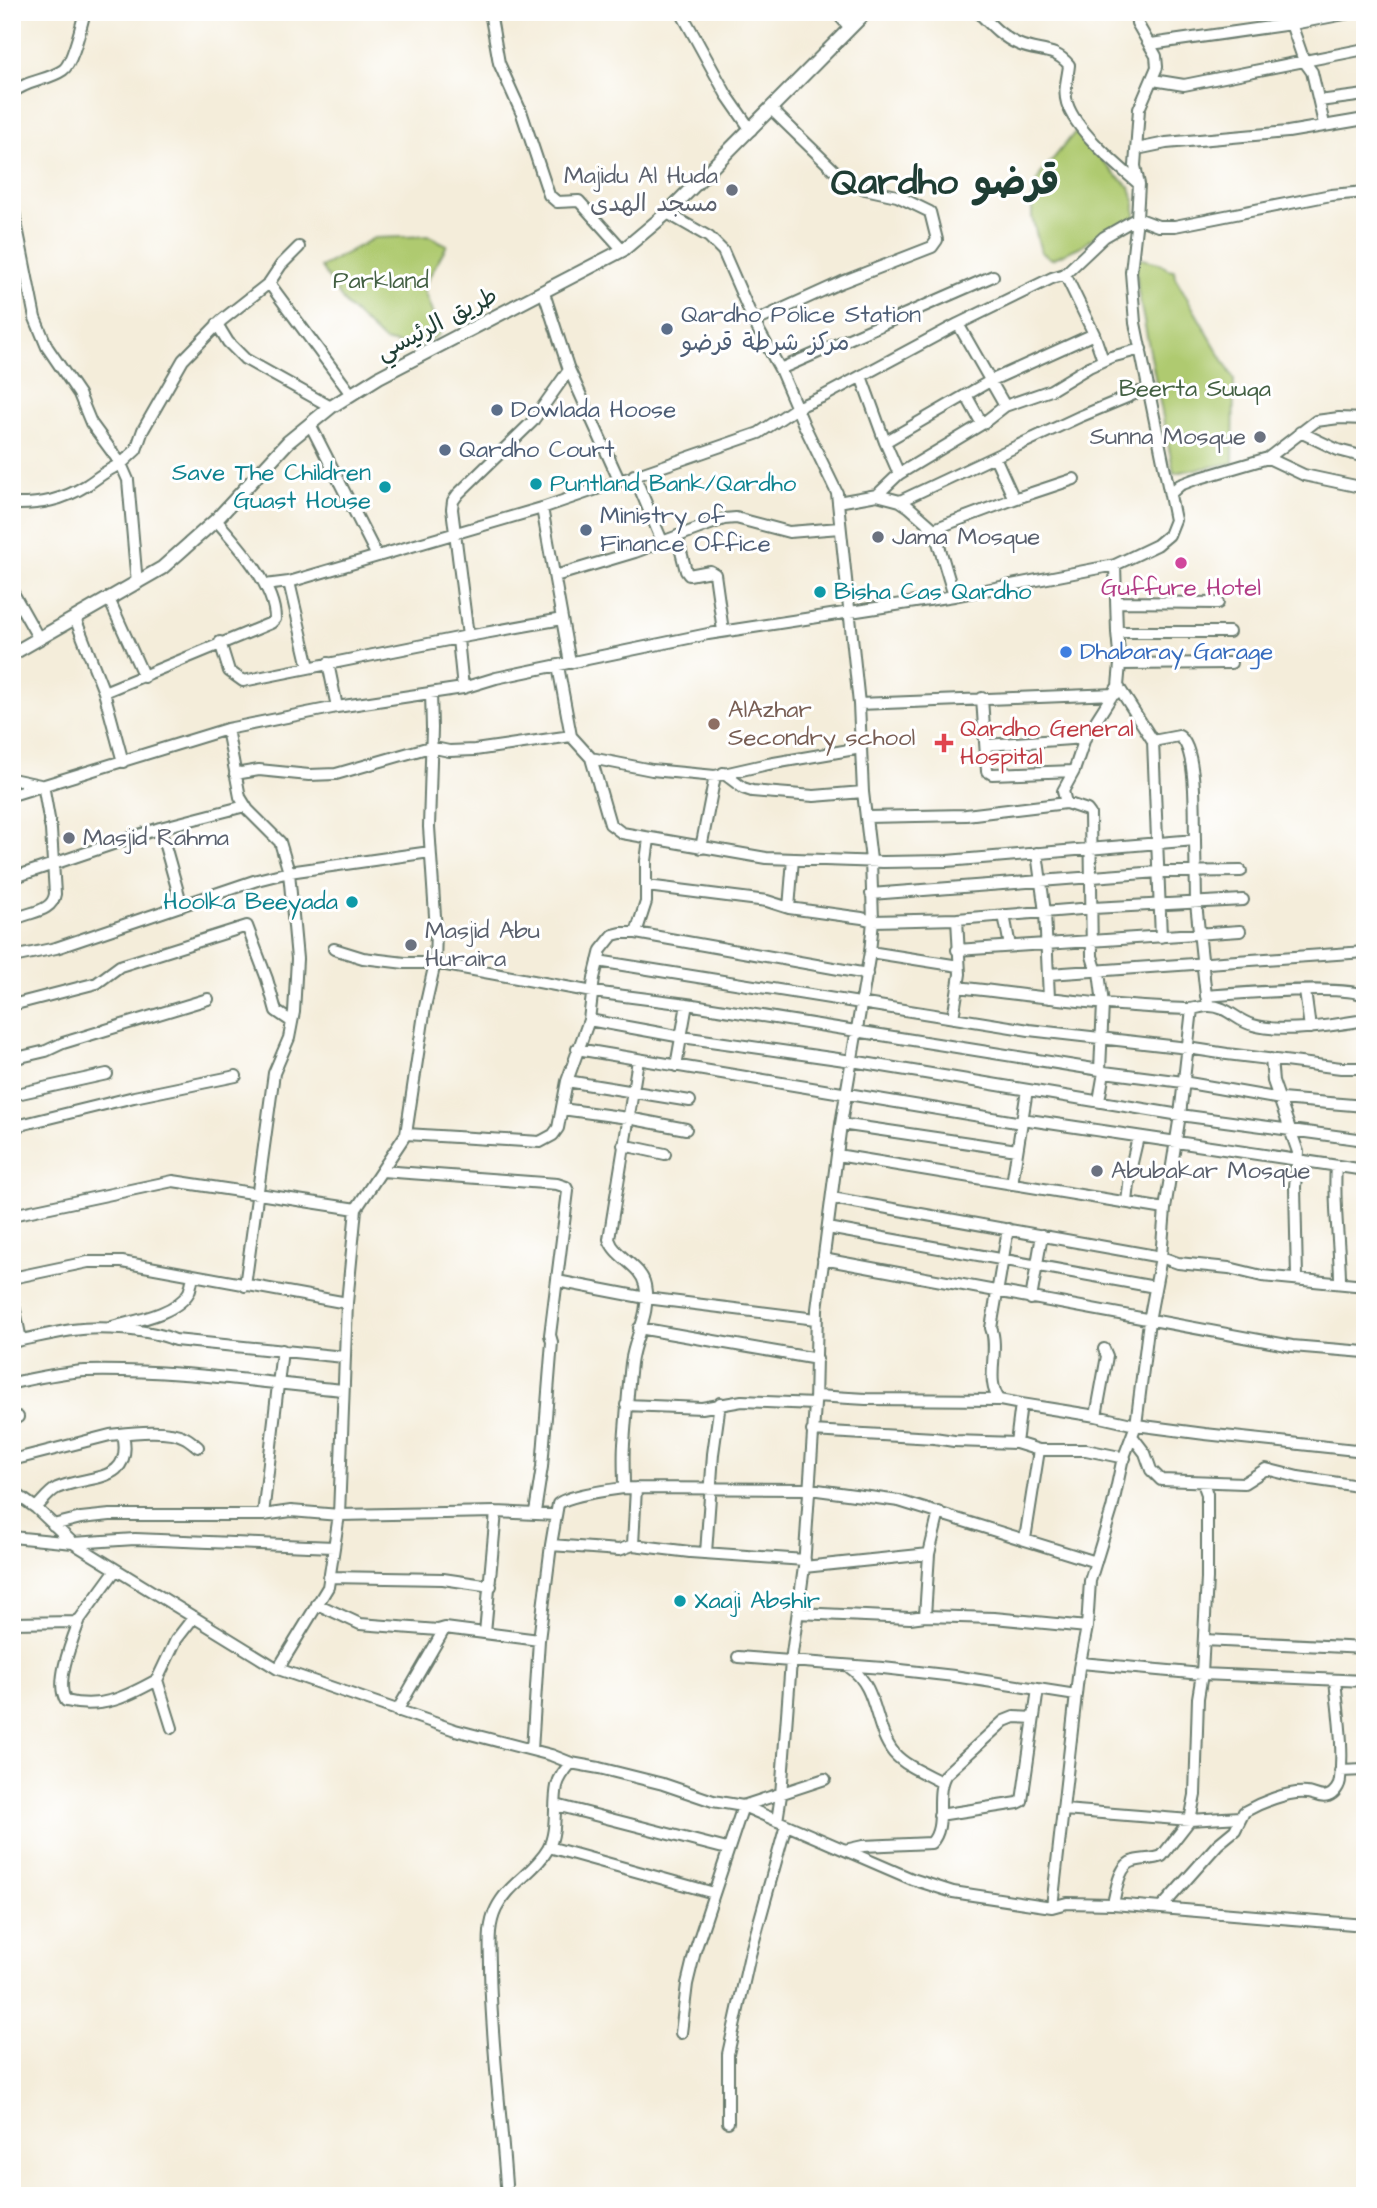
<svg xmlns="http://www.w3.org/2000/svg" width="1377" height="2208" font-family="'Architects Daughter','Playpen Sans Arabic',sans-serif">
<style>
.green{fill:#afca70;stroke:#678452;stroke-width:2}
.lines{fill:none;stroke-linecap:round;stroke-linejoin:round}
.minor-casing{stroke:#6a7b6e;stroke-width:14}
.major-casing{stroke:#6a7b6e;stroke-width:16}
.minor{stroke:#fff;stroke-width:10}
.major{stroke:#fff;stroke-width:12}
.worship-dot{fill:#6b7280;stroke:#fff;stroke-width:2.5}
.service-dot{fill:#5c6f8a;stroke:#fff;stroke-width:2.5}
.culture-dot{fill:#0f9aa8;stroke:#fff;stroke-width:2.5}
.hotel-dot{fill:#d1479c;stroke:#fff;stroke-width:2.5}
.shop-dot{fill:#3f7fe0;stroke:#fff;stroke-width:2.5}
.education-dot{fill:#8d6e63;stroke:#fff;stroke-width:2.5}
.health-dot{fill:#e0444e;stroke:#fff;stroke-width:2.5}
.labels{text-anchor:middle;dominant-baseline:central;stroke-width:6;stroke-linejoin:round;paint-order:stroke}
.worship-label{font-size:24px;fill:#5b616d;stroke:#fff;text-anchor:start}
.park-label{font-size:24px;fill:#436043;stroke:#fff}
.service-label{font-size:24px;fill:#4e5e75;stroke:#fff;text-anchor:start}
.street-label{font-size:24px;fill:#1f3d34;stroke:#fff}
.culture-label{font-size:24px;fill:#0d838f;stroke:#fff;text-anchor:start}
.hotel-label{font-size:24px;fill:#b23c85;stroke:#fff}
.shop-label{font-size:24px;fill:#366cbe;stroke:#fff;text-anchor:start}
.education-label{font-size:24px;fill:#785e54;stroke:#fff;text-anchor:start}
.health-label{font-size:24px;fill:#be3a42;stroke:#fff;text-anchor:start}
.town-label{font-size:38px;font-weight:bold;fill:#1f3d34;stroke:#fff}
</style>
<rect width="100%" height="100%" fill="#fff"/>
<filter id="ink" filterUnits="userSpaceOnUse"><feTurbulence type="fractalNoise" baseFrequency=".0143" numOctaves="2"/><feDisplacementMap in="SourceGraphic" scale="14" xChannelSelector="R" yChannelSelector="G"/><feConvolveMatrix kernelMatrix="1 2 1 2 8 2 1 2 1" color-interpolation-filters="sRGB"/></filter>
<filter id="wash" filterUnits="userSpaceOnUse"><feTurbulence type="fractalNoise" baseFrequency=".00686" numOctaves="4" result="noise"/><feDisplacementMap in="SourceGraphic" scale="28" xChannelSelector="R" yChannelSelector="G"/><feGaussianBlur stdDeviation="1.57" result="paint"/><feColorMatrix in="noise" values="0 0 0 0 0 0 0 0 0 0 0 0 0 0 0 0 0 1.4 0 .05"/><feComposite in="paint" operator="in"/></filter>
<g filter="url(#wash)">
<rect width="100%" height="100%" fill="#f4edda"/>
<!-- green -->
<path class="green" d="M1075 132 1084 138 1115 175 1130 187 1135 204V219L1105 230 1079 247 1052 259 1041 252 1032 217V202L1036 185 1040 175Z
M429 236 447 245 423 288 440 334 418 348 384 341 346 305 321 267 374 238Z
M1138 258 1159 263 1168 269 1174 270 1175 277 1234 379 1233 463 1174 473 1138 291 1136 264Z"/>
</g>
<g filter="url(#ink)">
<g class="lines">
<defs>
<path id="minor" d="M490 12 499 63 522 114 549 195 557 202 579 201 623 250
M681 12 726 94 751 130
M836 12 850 28
M978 12C991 25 1002 37 1018 44 1038 53 1054 47 1069 65 1068 77 1063 90 1067 103 1075 130 1117 165 1139 184
M1287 12 1304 61 1312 72 1324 124
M1151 44 1298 23 1355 12
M1153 80 1184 85 1365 49
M12 93C27 80 47 81 63 70 73 63 81 25 85 12
M1319 101 1365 95
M1137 149 1166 143 1288 132 1365 119
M12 202 35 318 47 347 79 394 91 423 121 464C108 469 99 477 87 485 63 500 40 505 12 504
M667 213 709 237 723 251 754 322 780 369 804 425 837 493 859 704 863 792 871 860 873 921 870 952 841 1124 817 1309 815 1404 804 1567 791 1661 781 1795 777 1821
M1065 274 1094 334 1103 360
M269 283 351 394
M544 293 568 367 619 480
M754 322 842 282 932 247 937 240 930 212 897 196 865 189 840 176 771 109
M217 324 228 342 245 359 331 407
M958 324 1005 406
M780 369 993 276
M861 376 885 442 899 474
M966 395 982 424
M310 424 377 556
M1300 432 1338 450 1365 457
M885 442 990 381 1094 334
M995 457 1014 499
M1268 458 1304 475 1365 488
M634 475 662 541
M1170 494 1180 485 1193 480 1268 458 1316 421 1339 418 1365 419
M877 495 899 474 982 424 1005 406 1051 390 1089 367 1111 357 1141 349
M900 501 1079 417 1149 388
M838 502 877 495 900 501 909 507 934 529 954 596
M542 508 570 663
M934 529 1014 499 1074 479
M677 536 686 571 689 575 710 571 715 574 723 631
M555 576 635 552 724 519 736 518 789 532 840 528
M289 582 309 667
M137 584 128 480 121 464 136 450 143 430 183 360 222 320 269 283 281 265 299 247
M265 585 289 582 542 508 759 433 796 408 824 396 958 324 1052 278 1065 274 1104 237 1137 218 1158 226H1175L1331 195 1365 192
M12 591 39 639
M109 599 144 677
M1117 602 1218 603
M75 618 104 692 123 762
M1117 632H1229
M468 636 452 509 453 501 458 494 532 422 569 370 568 367
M458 639 463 688
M220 642 229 671 243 681 468 636 562 619
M328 663 337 707
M1120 664 1231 663
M558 666 571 736 591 758 610 824 622 833 766 858 883 862 947 861 1195 840C1194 819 1198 748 1179 736L1153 741
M1118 686 1153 741 1161 937
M104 692 271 623 275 619C275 585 237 544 216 520
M982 698 987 771 992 774 1074 771
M859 704 1115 694
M227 729 240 797 248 810 280 842 289 872 297 959 294 1012 289 1038 274 1073 245 1286
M986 745 1085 738
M591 758 652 770 715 776 768 764 861 748
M723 773 743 788 752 791 814 796 863 792
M235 774 259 770 309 775 336 774 430 747 449 751 475 750 571 736
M12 779 40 785 44 790 51 830 55 894C52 914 26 911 12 921
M12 795 227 729 337 707 463 688 496 678 708 634 954 596 1115 565 1157 545 1169 535 1175 520 1135 323 1131 272 1137 218 1139 184 1135 166 1139 109 1157 67 1156 56 1137 23 1136 12
M1066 803 1063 791 1074 771 1085 738 1118 686 1120 664 1117 632 1115 565
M866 817 966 815 1066 803 1087 810 1090 814 1092 956 1096 969 1099 972 1103 1004 1100 1070
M160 828 182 906
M1195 840 1196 903 1206 996 1209 1006
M701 848 715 776
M1037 853 1045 912 1049 998
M12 878 160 828 245 806
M647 886 767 901 789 908 862 918 873 921 957 919 1093 908 1243 900
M871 894 1158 872 1241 871
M789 908 793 859
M1004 915 1010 946
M636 933 867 974
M334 949 363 958 405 963H435L593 992 687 1004 1100 1070 1104 1072 1183 1082 1281 1099 1365 1106
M957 950 1240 931
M870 952 959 966
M13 957 56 948 257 880 289 872 430 852
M598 961 1029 1030 1188 1048 1227 1054 1341 1068H1365
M1049 974 1365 952
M958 987C1035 996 1111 1007 1188 1009 1195 1009 1202 1006 1209 1006 1228 1006 1236 1021 1253 1025 1283 1034 1334 1025 1365 1020
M1305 991 1310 1028
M1206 996C1232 994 1348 984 1365 996
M12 1005 97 983 120 966 247 926 267 979 276 1011 292 1022
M953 1018 960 974 957 919
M589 1020 682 1037 852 1061 1180 1115 1365 1140
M577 1049 1022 1123
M12 1059 46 1051 63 1043 208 999
M1271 1059 1273 1081 1298 1152 1295 1187 1297 1278
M676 1066 687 1004
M567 1081 690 1101
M12 1095 107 1074
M1099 1101 1104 1072
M562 1109 628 1118 686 1129
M1022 1119 1365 1170
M841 1124 1017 1150
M12 1127 134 1097 236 1076
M406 1134 540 1142 553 1135 558 1128 567 1081 589 1020 594 978 601 950 613 935 621 933H636L646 902V861L649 839
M623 1145 665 1154
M837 1155 1165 1209
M1336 1166C1333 1205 1340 1244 1340 1282
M382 1171 557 1184 566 1187 568 1191 550 1335 552 1342 542 1467 535 1512
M1012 1184 1027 1090
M832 1198 1161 1257 1178 1263 1229 1268 1262 1276 1365 1286
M1127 1202 1131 1167 1138 1137
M12 1215 173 1181 356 1209
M828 1228 1155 1287
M1008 1229 991 1328C1000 1350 984 1382 1000 1400L1021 1404
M823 1259 1292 1346 1365 1352
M12 1278 88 1262H122L347 1303
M557 1281 646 1298 816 1319
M12 1296 21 1340
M1031 1299 1042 1235
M112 1327C134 1321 177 1314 189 1292 191 1287 192 1280 193 1275
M639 1328 817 1359
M12 1342C32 1338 52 1333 72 1330 99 1326 150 1329 175 1340L344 1357
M12 1383C36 1378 62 1372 86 1371 172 1369 258 1382 343 1390
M816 1396 866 1399 1000 1400
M626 1405 702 1408 742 1401 815 1404
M1096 1416 1107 1356 1104 1349
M12 1419 18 1417
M812 1431 934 1438 954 1441 1016 1443 1039 1450H1086L1125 1458
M1132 1436 1145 1453 1151 1470 1161 1480 1244 1483 1266 1469 1298 1477 1365 1487
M1016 1443 1021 1404 1096 1416 1136 1425 1205 1434 1365 1451
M12 1460 110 1435C129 1433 167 1428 184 1437 189 1439 194 1444 198 1447
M624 1488 810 1489 899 1501 1096 1562
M12 1491 36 1508 73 1543 278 1669 455 1730 551 1755 571 1763 599 1768 663 1784 713 1801 743 1806 912 1879 953 1892 1052 1907 1067 1903 1113 1904 1365 1925
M36 1508C42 1502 49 1492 57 1488 89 1474 134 1485 123 1434
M263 1515 282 1350
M53 1525 81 1518 110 1515H263L291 1511 339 1515 496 1512 556 1515
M12 1537 73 1543 135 1539 334 1547
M1025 1539 1039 1450
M551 1545 619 1550 633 1545 690 1552 805 1560
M633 1545 636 1488
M706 1553 713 1454 720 1403
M804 1567 929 1554
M329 1577 443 1579 491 1586
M317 1604 360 1624 438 1630 445 1628 539 1640
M798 1613 910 1618 925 1616 994 1618 1087 1627
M925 1616 929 1554 939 1512
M80 1619C73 1638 54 1683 66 1701 102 1710 128 1696 157 1680
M12 1623 75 1622 80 1619 115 1571
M485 1633 496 1512
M1204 1640 1365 1648
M738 1657 883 1668 954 1676 1076 1695
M1081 1663 1202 1674 1365 1681
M849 1667C879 1687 873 1727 894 1753 905 1766 926 1774 941 1782
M278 1669 328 1587 339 1515 347 1303 356 1209 406 1134 425 1007 435 963 436 931 429 827 432 728 431 693
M397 1711 445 1628
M172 1728 157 1680 176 1640 193 1618
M532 1750 539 1640 551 1545 558 1504C568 1495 609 1490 624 1488 624 1473 623 1458 624 1444 626 1417 628 1390 631 1363 635 1333 651 1316 645 1285 641 1265 615 1258 609 1239L638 1060
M1340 1771 1365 1770
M556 1805 727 1849
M1064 1810 1190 1820 1240 1817
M939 1815 1018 1803 1022 1801 1038 1689
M549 1847 714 1893
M845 1850 863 1846 931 1843C948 1826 933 1794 946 1774L1004 1721 1014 1717 1034 1718
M1113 1904C1116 1891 1119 1864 1134 1861 1144 1858 1153 1860 1162 1856L1190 1820 1195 1795 1198 1698 1202 1674 1207 1578V1494L1203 1483
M1052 1907 1079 1668 1087 1627 1090 1581 1112 1509 1122 1462 1136 1425 1149 1321 1161 1257 1165 1209 1180 1115 1192 1009
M1162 1907 1218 1844 1235 1830 1244 1812C1260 1803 1287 1791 1307 1793 1314 1793 1320 1799 1328 1796 1334 1794 1340 1786 1340 1779 1344 1747 1338 1712 1335 1680
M681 2033 687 1984 695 1951 743 1806 825 1779
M728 2122V2054L750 1955 786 1825
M506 2185C501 2112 491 2040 490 1967 490 1947 487 1928 496 1909 508 1884 535 1872 548 1849 558 1831 553 1805 557 1786 559 1777 565 1770 571 1763"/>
<path id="major" d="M12 654 162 568 216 520 288 442 331 407 379 377 623 250 667 213 866 12"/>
</defs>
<!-- minor casing -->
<use href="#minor" class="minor-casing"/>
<!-- major casing -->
<use href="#major" class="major-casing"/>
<!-- minor -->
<use href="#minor" class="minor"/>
<!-- major -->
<use href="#major" class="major"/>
</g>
</g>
<!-- markers -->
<g class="worship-dot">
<circle cx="732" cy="190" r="7"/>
<circle cx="1260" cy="437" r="7"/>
<circle cx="878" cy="537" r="7"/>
<circle cx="69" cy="838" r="7"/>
<circle cx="411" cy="945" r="7"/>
<circle cx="1097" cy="1171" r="7"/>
</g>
<g class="service-dot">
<circle cx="667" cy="329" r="7"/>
<circle cx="497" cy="410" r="7"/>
<circle cx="445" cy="450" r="7"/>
<circle cx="586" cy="530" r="7"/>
</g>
<g class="culture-dot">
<circle cx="536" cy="484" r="7"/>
<circle cx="385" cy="487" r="7"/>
<circle cx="820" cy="592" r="7"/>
<circle cx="352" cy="902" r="7"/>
<circle cx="680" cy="1601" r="7"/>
</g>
<circle class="hotel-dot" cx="1181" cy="563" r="7"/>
<circle class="shop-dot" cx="1066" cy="652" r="7"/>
<circle class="education-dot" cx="714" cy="724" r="7"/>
<path class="health-dot" d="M940.5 732.5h7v7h7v7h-7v7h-7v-7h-7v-7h7z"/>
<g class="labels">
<!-- worship labels -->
<g class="worship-label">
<text x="718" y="176" text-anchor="end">Majidu Al Huda<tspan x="718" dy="28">مسجد الهدى</tspan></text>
<text x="1246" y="437" text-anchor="end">Sunna Mosque</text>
<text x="892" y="537">Jama Mosque</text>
<text x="83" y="838">Masjid Rahma</text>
<text x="425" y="931">Masjid Abu<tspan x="425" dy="28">Huraira</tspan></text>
<text x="1111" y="1171">Abubakar Mosque</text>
</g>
<!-- park labels -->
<g class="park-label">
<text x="381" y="281">Parkland</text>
<text x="1195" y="389">Beerta Suuqa</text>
</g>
<!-- service labels -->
<g class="service-label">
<text x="681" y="315">Qardho Police Station<tspan x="681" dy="28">مركز شرطة قرضو</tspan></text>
<text x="511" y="410">Dowlada Hoose</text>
<text x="459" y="450">Qardho Court</text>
<text x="600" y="516">Ministry of<tspan x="600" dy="28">Finance Office</tspan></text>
</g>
<!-- street labels -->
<g class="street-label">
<text transform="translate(437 324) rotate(-27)">طريق الرئيسي</text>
</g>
<!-- culture labels -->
<g class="culture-label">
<text x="371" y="473" text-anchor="end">Save The Children<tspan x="371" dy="28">Guast House</tspan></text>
<text x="550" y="484">Puntland Bank/Qardho</text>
<text x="834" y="592">Bisha Cas Qardho</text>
<text x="338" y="902" text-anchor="end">Hoolka Beeyada</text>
<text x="694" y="1601">Xaaji Abshir</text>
</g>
<!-- hotel labels -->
<g class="hotel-label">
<text x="1181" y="588">Guffure Hotel</text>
</g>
<!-- shop labels -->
<g class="shop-label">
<text x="1080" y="652">Dhabaray Garage</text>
</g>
<!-- education labels -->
<g class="education-label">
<text x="728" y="710">AlAzhar<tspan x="728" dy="28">Secondry school</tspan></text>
</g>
<!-- health labels -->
<g class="health-label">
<text x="960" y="729">Qardho General<tspan x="960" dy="28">Hospital</tspan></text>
</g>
<!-- town labels -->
<g class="town-label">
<text x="945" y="183">Qardho قرضو</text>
</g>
</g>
<!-- margin -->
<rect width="1377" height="2208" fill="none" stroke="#fff" stroke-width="42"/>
</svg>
